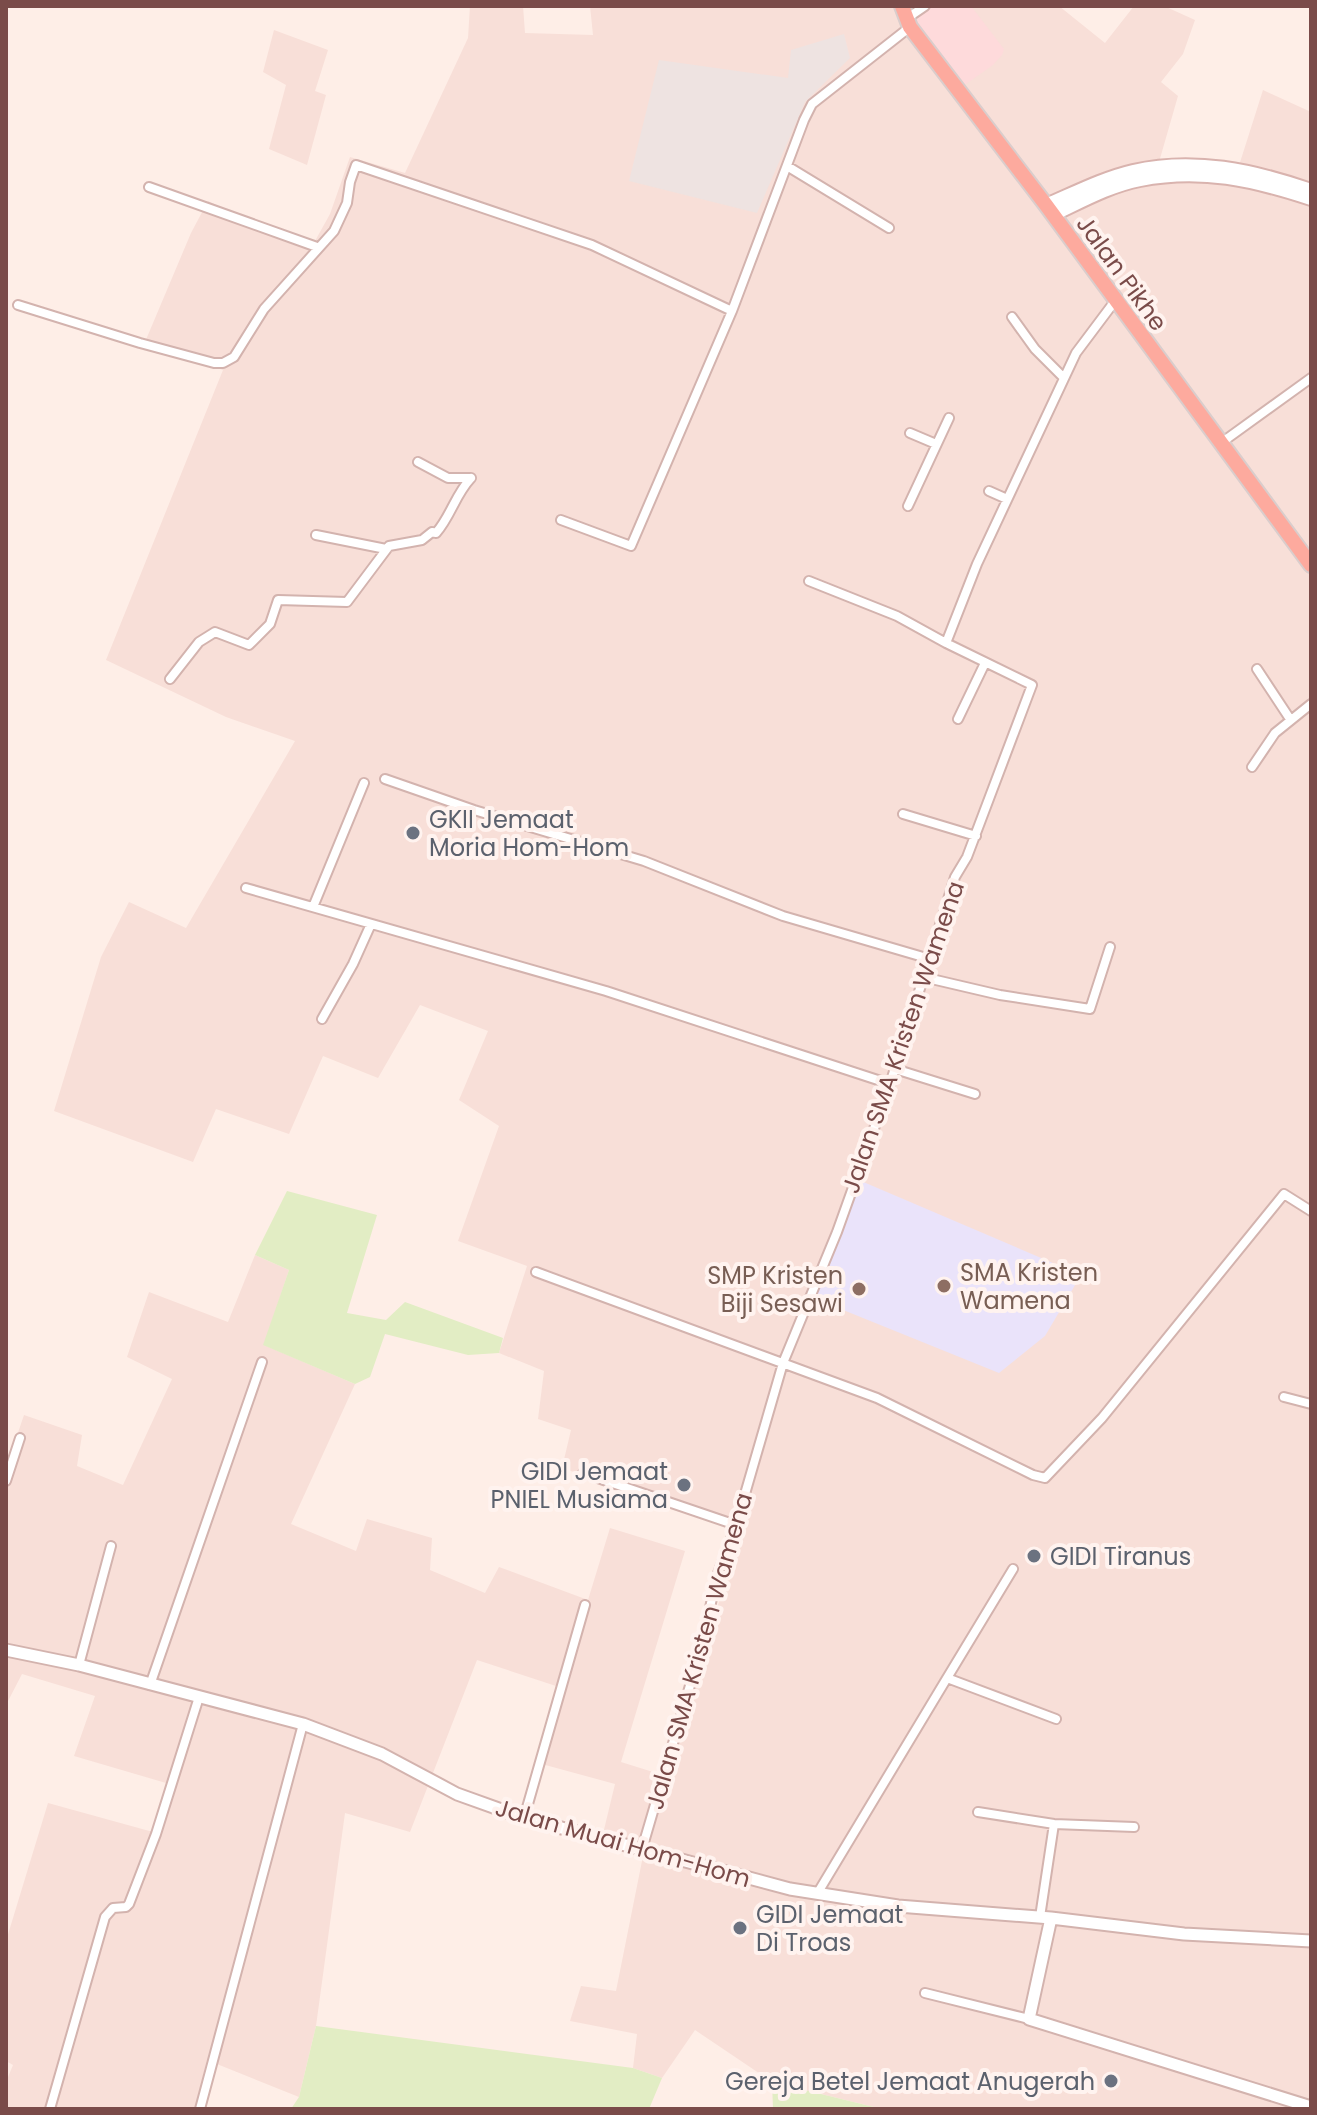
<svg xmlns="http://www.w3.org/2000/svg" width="1317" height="2115" font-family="Poppins,sans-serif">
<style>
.residential{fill:#f8dfd8}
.commercial{fill:#fedadb}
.industrial{fill:#eee3e1}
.education{fill:#eae3fa}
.green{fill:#e2edc4}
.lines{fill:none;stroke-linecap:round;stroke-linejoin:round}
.minor-casing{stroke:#d3b3ae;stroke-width:12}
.tertiary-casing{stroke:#d3b3ae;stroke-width:15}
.secondary-casing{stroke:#d9b3ae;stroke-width:16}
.trunk-casing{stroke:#dacdcc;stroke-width:18}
.minor{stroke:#fff;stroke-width:8}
.tertiary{stroke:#fff;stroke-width:11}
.secondary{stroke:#fff;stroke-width:12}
.trunk{stroke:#fdaa9e;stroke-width:14}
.worship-dot{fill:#6b7280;stroke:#fff3ef;stroke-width:3}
.education-dot{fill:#8d6e63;stroke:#fff3ef;stroke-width:3}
.labels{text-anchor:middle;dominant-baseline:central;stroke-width:8;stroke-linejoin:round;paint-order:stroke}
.street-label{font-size:24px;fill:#7a4b49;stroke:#fff3ef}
.worship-label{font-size:24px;fill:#5b616d;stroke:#fff3ef;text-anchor:start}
.education-label{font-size:24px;fill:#785e54;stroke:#fff3ef;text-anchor:start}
</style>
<rect width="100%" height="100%" fill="#feeee7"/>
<!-- residential -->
<path class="residential" d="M470 6H523L525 33 593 35 590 6H1059L1105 43 1134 6H1164L1195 20 1183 54 1161 82 1178 96 1155 176 1236 175 1263 90 1311 112V2109H882L772 2082 695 2030 662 2078 633 2068 637 2034 570 2021 581 1986 616 1991 645 1846 602 1838 615 1784 538 1763 556 1686 477 1660 410 1832 345 1813 316 2026 299 2097 207 2060 196 2103 212 2109H6V2082L13 2065 6 2061V1941L48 1803 153 1832 166 1783 74 1756 95 1696 22 1674 6 1705V1468L24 1415 82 1435 77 1466 123 1485 172 1379 127 1357 149 1292 228 1322 255 1255 289 1270 264 1345 355 1384 291 1524 356 1551 367 1519 432 1538 430 1570 485 1593 499 1567 588 1600 610 1528 685 1551 621 1762 669 1777 740 1528 562 1468 571 1430 538 1419 544 1371 499 1353 527 1266 458 1241 499 1126 459 1100 488 1031 420 1005 378 1078 323 1056 289 1134 216 1109 193 1162 54 1111 101 957 129 902 186 928 295 741 226 717 106 660 223 370 145 342 191 233 208 201 310 250 330 214 350 157 405 173 468 38Z
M274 30 328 50 315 91 326 95 307 165 269 149 286 85 263 72Z"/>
<!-- commercial -->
<path class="commercial" d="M909 6H971L1004 49 1002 55 993 65 966 84 959 83 918 28Z"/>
<!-- industrial -->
<path class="industrial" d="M844 34 850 58 805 102 757 213 629 181 659 60 788 78 791 50Z"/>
<!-- education -->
<path class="education" d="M854 1178 1081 1275 1045 1336 999 1373 811 1297Z"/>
<!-- green -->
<path class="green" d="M287 1191 377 1215 347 1313 386 1320 405 1302 503 1338 499 1353 468 1355 385 1334 370 1377 355 1384 263 1345 289 1270 255 1255Z
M316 2026 633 2068 662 2078 649 2109H291L299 2097Z
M772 2082 882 2109H773Z"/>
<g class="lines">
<defs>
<path id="minor" d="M906 19 925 6
M787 166 889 228
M149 187 317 247
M18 305 140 343 214 363H223L234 357 264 309 334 231 347 203 350 182 356 165 592 245 732 311
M1012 317 1035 349 1064 378
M910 433 936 444
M1221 443 1311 378
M418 462 448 478H471
M989 491 1007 499
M908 506 949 418
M561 520 631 546 732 311 804 120 812 104 910 27
M316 535 386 549
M809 581 897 616 946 643
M1257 669 1290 719
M170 679 199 642 215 632 249 645 270 624 278 600 347 602 389 546 422 540 432 532 436 533C451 516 455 495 471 478
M958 719 985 663
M1252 767 1275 733 1311 704
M385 779 474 810 644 861 783 916 930 959
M903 814 976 836
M246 888 606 991 890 1084
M313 907 364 783
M923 977 1000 995 1090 1009 1110 947
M322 1019 353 964 371 924
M895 1069 975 1094
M536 1272 877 1398 1033 1475 1045 1478 1102 1418 1284 1194 1311 1211
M1284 1397 1311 1404
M583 1473 736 1525
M6 1481 20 1438
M79 1665 111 1546
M947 1678 1013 1569
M150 1685 262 1362
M978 1812 1054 1824 1134 1827
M524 1818 585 1605
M642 1849 701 1648 717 1576 736 1525 783 1363 837 1232 890 1084 955 877 967 857 1032 685 946 643 977 564 1076 353 1115 301
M817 1894 947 1678 1056 1719
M1040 1917 1054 1824
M925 1993 1029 2019
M50 2109 105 1917 113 1908 126 1907 129 1904 156 1834 199 1697
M200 2109 303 1724"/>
<path id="tertiary" d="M6 1650 79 1665 303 1724 382 1754 457 1794 524 1818 790 1889 898 1906 1051 1918 1184 1934 1311 1941
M1051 1918 1029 2019 1311 2107"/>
<path id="secondary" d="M1046 205C1074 193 1103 178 1133 171 1194 157 1253 170 1311 190
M1053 215C1081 202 1109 186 1140 180 1201 168 1253 180 1311 199"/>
<path id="trunk" d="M902 6 910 27 1046 205 1311 565"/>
</defs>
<!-- minor casing -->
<use href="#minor" class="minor-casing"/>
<!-- tertiary casing -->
<use href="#tertiary" class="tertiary-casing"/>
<!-- secondary casing -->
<use href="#secondary" class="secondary-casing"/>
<!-- trunk casing -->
<use href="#trunk" class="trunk-casing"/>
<!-- minor -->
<use href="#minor" class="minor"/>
<!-- tertiary -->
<use href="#tertiary" class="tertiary"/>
<!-- secondary -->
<use href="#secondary" class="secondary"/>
<!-- trunk -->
<use href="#trunk" class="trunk"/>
</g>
<!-- markers -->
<g class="worship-dot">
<circle cx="413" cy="833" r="8"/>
<circle cx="684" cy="1485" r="8"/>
<circle cx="1034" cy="1556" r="8"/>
<circle cx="740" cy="1928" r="8"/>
<circle cx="1111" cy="2081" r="8"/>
</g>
<g class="education-dot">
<circle cx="944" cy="1286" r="8"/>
<circle cx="859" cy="1289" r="8"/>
</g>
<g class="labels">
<!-- street labels -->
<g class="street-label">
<text transform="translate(1122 273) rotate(54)">Jalan Pikhe</text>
<text transform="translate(903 1037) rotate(-71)">Jalan SMA Kristen Wamena</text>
<text transform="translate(699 1651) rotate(-74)">Jalan SMA Kristen Wamena</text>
<text transform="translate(623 1843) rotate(16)">Jalan Muai Hom-Hom</text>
</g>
<!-- worship labels -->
<g class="worship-label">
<text x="429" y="819">GKII Jemaat<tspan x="429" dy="28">Moria Hom-Hom</tspan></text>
<text x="668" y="1471" text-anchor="end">GIDI Jemaat<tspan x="668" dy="28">PNIEL Musiama</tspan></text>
<text x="1050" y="1556">GIDI Tiranus</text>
<text x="756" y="1914">GIDI Jemaat<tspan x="756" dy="28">Di Troas</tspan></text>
<text x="1095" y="2081" text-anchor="end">Gereja Betel Jemaat Anugerah</text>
</g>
<!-- education labels -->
<g class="education-label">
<text x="960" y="1272">SMA Kristen<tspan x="960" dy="28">Wamena</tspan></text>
<text x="843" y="1275" text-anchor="end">SMP Kristen<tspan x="843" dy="28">Biji Sesawi</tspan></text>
</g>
</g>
<!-- border -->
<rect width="1317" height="2115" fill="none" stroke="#7a4b49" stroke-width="16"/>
</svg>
